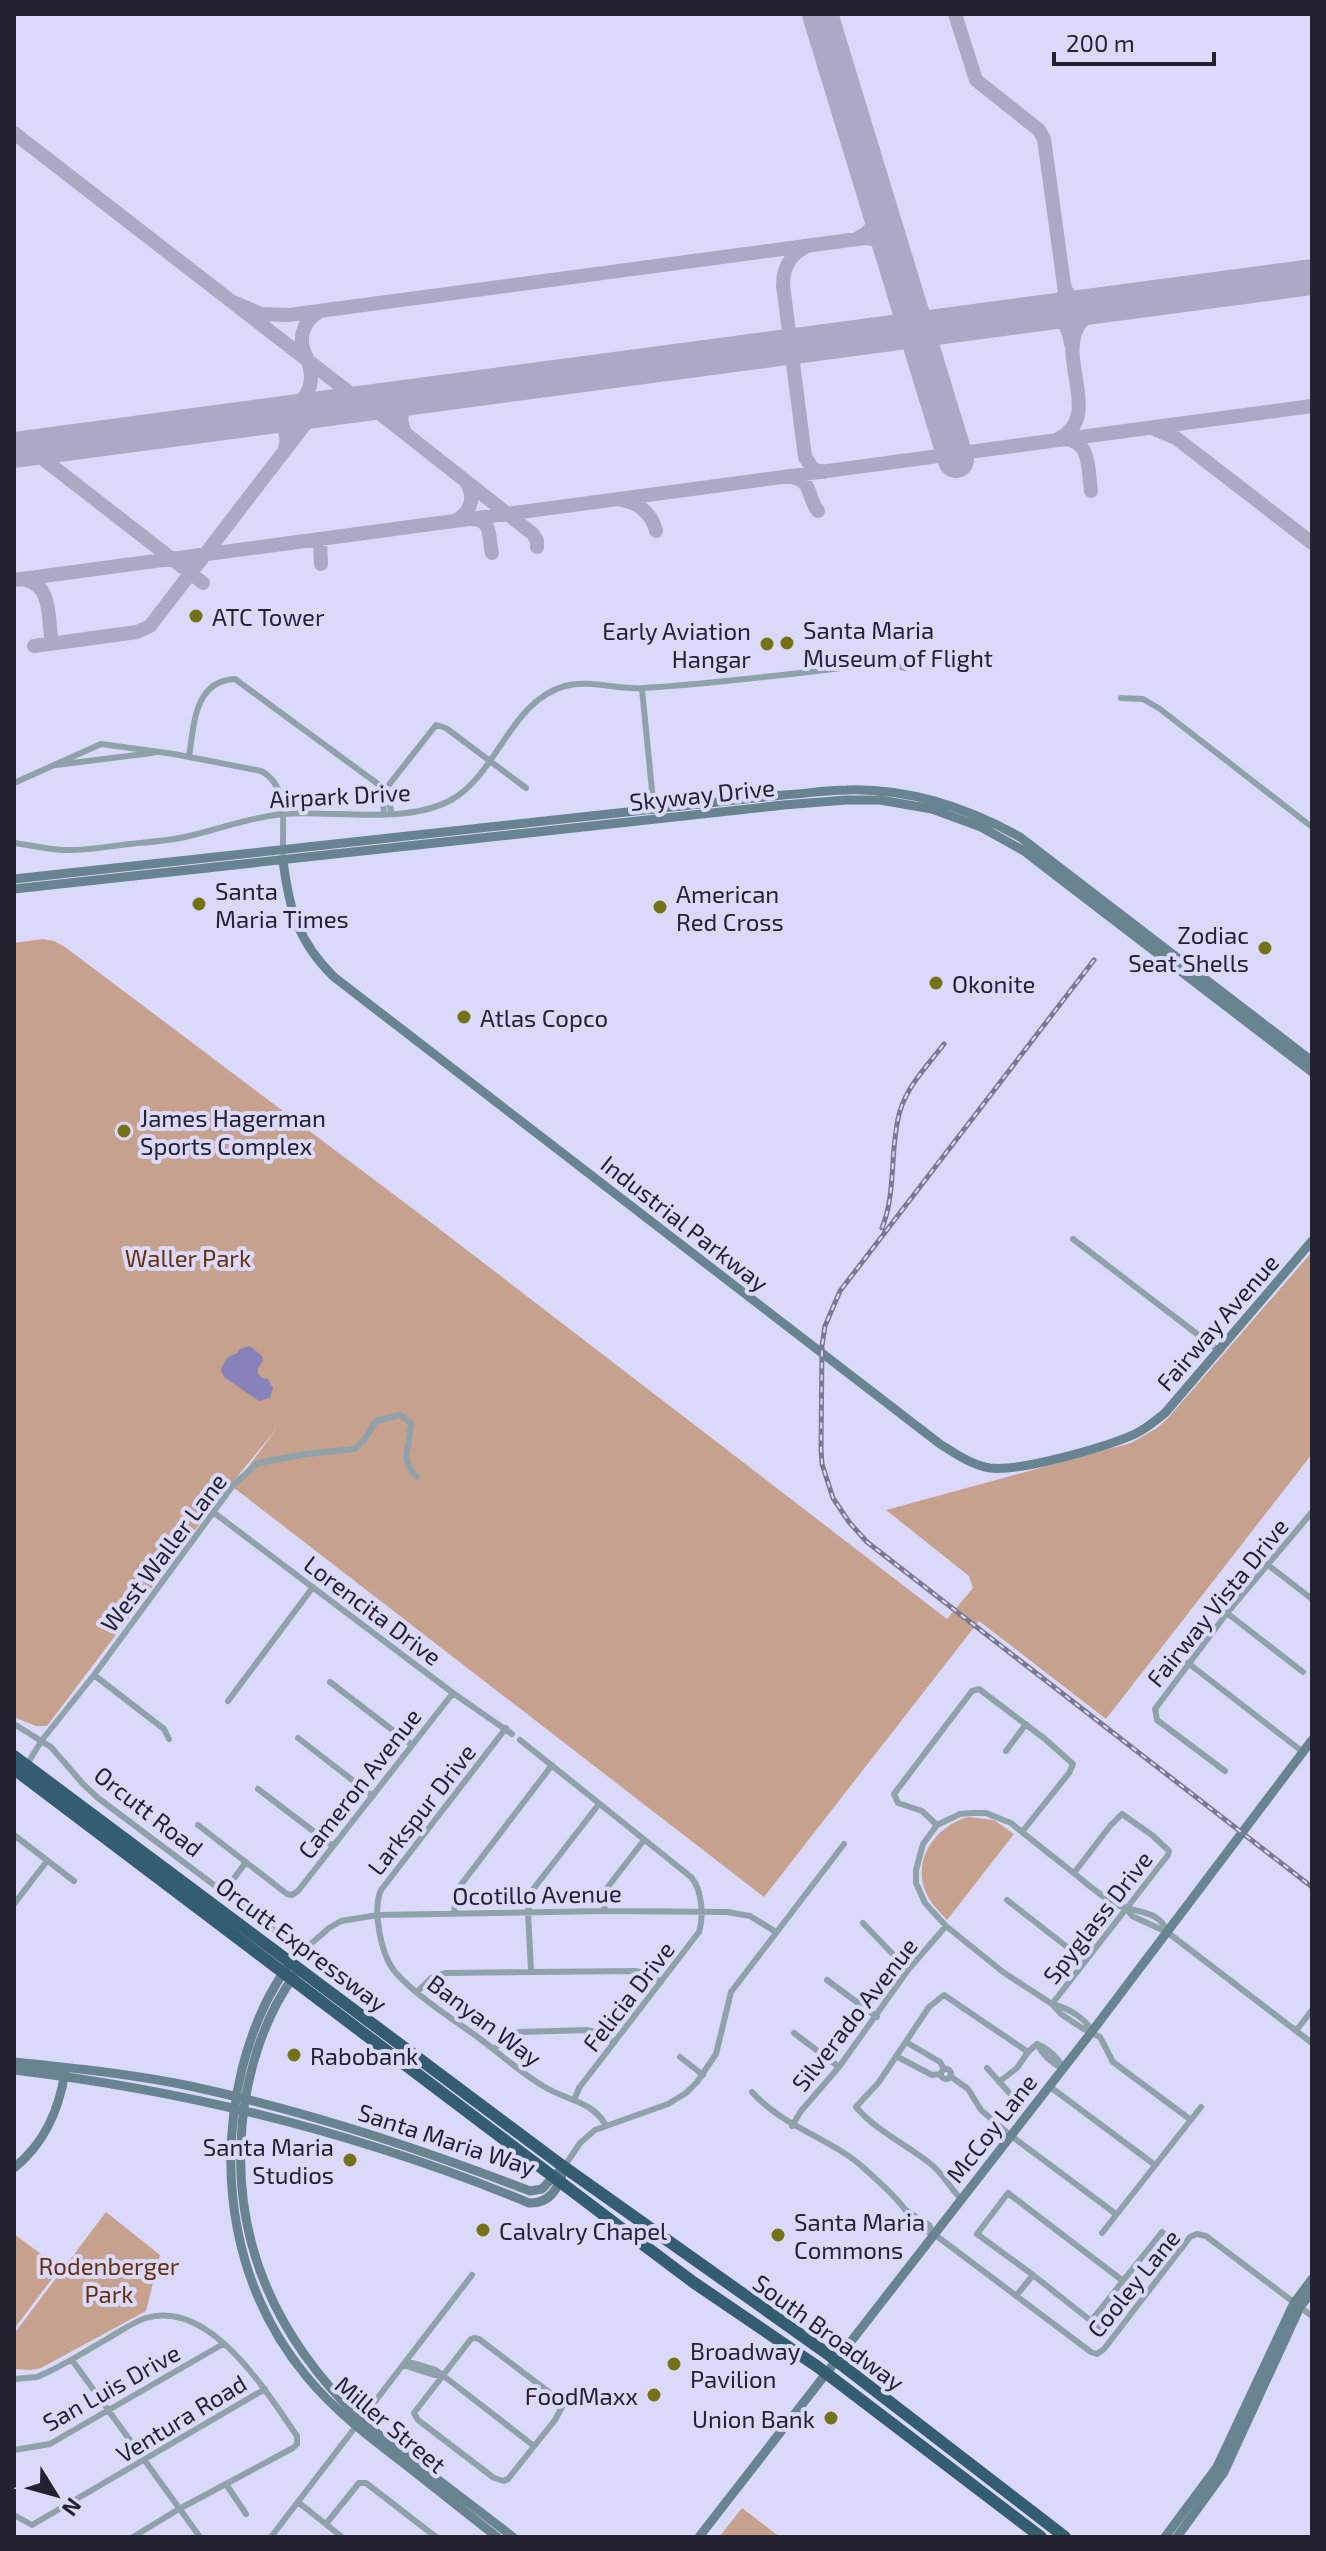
<svg xmlns="http://www.w3.org/2000/svg" width="1326" height="2551" font-family="'Exo 2',sans-serif">
<style>
.green{fill:#c6a18e}
.water{fill:#8882ba}
.lines{fill:none;stroke-linecap:round;stroke-linejoin:round}
.taxiway{stroke:#aba9c4;stroke-width:14}
.runway{stroke:#aba9c4;stroke-width:36}
.street{stroke:#8fa1aa;stroke-width:6}
.secondary{stroke:#688491;stroke-width:9}
.highway{stroke:#345d6f;stroke-width:12}
.rail-casing{stroke:#7b7990;stroke-width:5}
.rail{stroke:#dbd9f9;stroke-width:2;stroke-dasharray:6;stroke-linecap:butt}
.poi-dot{fill:#737216;stroke:#dbd9f9;stroke-width:3}
.labels{text-anchor:middle;dominant-baseline:central;stroke-width:8;stroke-linejoin:round;paint-order:stroke}
.poi-label{font-size:24px;fill:#242231;stroke:#dbd9f9;text-anchor:start}
.street-label{font-size:24px;fill:#242231;stroke:#dbd9f9}
.park-label{font-size:24px;fill:#67300d;stroke:#dbd9f9}
</style>
<rect width="100%" height="100%" fill="#dbd9f9"/>
<!-- green -->
<path class="green" d="M43 939 54 941 65 947 433 1224 947 1619 973 1588 969 1576 886 1510 1131 1443 1157 1428 1168 1418 1312 1252V1454L1106 1719 979 1621 764 1897 233 1487 278 1427 214 1505 47 1726H36L14 1717V943Z
M969 1817 994 1820 1014 1834 947 1920C940 1912 932 1905 927 1895 910 1861 936 1825 969 1817Z
M106 2212 160 2255 146 2311 41 2368 31 2370 14 2369V2334Z
M14 2234 60 2268 14 2329Z
M742 2508 780 2537H719Z"/>
<!-- water -->
<path class="water" d="M250 1346 262 1356 263 1361 258 1368V1374L262 1378 268 1379 273 1388 270 1398 259 1401 224 1377 221 1370C224 1362 227 1355 236 1354L240 1349Z"/>
<g class="lines">
<!-- taxiway -->
<path class="taxiway" d="M955 14 976 80 1039 130 1044 139 1065 292 1060 306 1043 313
M14 133 355 397 366 401H386
M858 238C877 229 879 214 875 195
M807 246C790 255 783 267 783 285L805 457 813 469 823 472
M1064 285C1070 304 1084 306 1101 305
M233 302 261 314 289 315 865 238C882 239 889 247 896 261
M1030 315C1056 314 1067 315 1071 344
M307 358C297 340 302 322 320 311
M360 405 373 408 533 534 537 541V547
M275 415C302 408 319 388 307 359
M249 419C272 418 294 423 284 452
M1154 429 1176 438 1312 543
M406 434C394 413 407 400 427 395
M1058 439C1115 412 1028 330 1110 304
M1065 439C1091 441 1088 470 1091 491
M29 448 203 583
M791 477C813 480 807 498 818 511
M622 500C639 503 652 514 656 531
M474 519C493 521 488 538 492 553
M455 521C471 513 476 497 466 482
M320 539 321 564
M14 580 1312 406
M26 580C51 586 48 615 51 636
M34 646 137 632 150 626 309 419 316 413 331 408"/>
<!-- runway -->
<path class="runway" d="M820 14 956 460
M14 450 1312 277"/>
<!-- street -->
<path class="street" d="M642 689 654 811
M1121 698 1143 699 1160 709 1312 827
M189 757C194 725 194 681 235 679L382 787
M56 765 152 753
M14 783 101 744 174 754 261 771C290 786 282 825 283 853
M382 787 384 814
M391 813 388 786 436 725 446 728 526 788
M14 843C30 845 46 849 62 850 84 851 107 847 129 844 149 842 169 841 189 836 221 829 250 817 283 814 334 810 405 825 451 800 497 775 510 701 565 686 590 679 618 690 643 688 724 683 805 672 885 663L906 668
M1073 1239 1218 1350
M213 1512 453 1693 512 1734
M1268 1565 1312 1599
M1227 1613 1303 1672
M1188 1663 1303 1752
M94 1675 164 1729 169 1739
M330 1682 412 1745
M228 1701 313 1587
M14 1724 51 1747 83 1784 98 1798 298 1948 304 1950 329 1928 341 1921 378 1915 604 1911 727 1912 750 1916 776 1932
M506 1728 381 1890C372 1910 381 1956 396 1973 419 1998 451 2018 479 2038 500 2054 520 2072 543 2086 565 2100 592 2101 605 2124
M298 1738 373 1796
M520 1740 691 1877C702 1890 704 1916 699 1932L579 2088 574 2100
M1006 1751 1026 1724
M26 1766 42 1740 94 1675 234 1484 258 1463 306 1454 355 1449 365 1439 376 1421 400 1415 411 1423C411 1444 398 1460 417 1477
M1225 1771 1157 1720 1155 1709 1227 1613 1312 1512
M258 1789 333 1846
M198 1825 287 1894 292 1895 298 1891 453 1693
M937 1825 922 1811 898 1803 894 1794 972 1691 979 1689 1045 1739 1073 1764 1069 1773 1022 1832
M14 1835 74 1881
M224 1892 246 1862
M1007 1900 1085 1961
M14 1904 47 1861
M1126 1908 1132 1916 1167 1932 1312 2043
M604 1911 607 1888 644 1840
M454 1913 457 1890 552 1765
M863 1923 908 1970
M1167 1932C1160 1909 1133 1913 1115 1904 1099 1895 1085 1882 1070 1870 1050 1854 1030 1839 1011 1823L986 1813H973L960 1814 937 1825 923 1844 916 1870V1883L925 1903 946 1926 1003 1972 1052 2004 1061 2014 1082 2028 1100 2037 1113 2062 1191 2120
M531 1971 528 1912 531 1892 599 1804
M827 1980 877 2017
M418 1991 431 1978 445 1973 635 1971 649 1974 661 1982
M1052 2004 1168 1855 1169 1851 1152 1835 1122 1814 1110 1826 1074 1873
M1052 2004C1068 2008 1084 2017 1092 2031
M1296 2031 1312 2010
M794 2033 839 2067
M906 2042 940 2062 944 2069
M1037 2044C1042 2054 1052 2064 1063 2068
M1037 2044C1048 2048 1058 2058 1063 2068
M494 2049 510 2034 520 2032 587 2030 600 2033 614 2042
M896 2056 932 2075 941 2074
M680 2057 703 2075
M987 2068 1013 2097
M941 2074a5 5 0 1 1 10 0a5 5 0 1 1-10 0Z
M950 2076 968 2089 981 2110 1010 2135 1116 2214
M999 2082 1017 2068 1028 2052
M1049 2086 1155 2165
M752 2092C784 2128 832 2138 866 2170 879 2182 896 2196 906 2211 914 2222 920 2230 934 2234L1091 2352 1097 2354 1104 2349 1190 2237 1197 2234 1206 2236 1312 2316
M792 2126 801 2111 839 2067 908 1970 946 1926
M564 2167 580 2143 595 2130 668 2104 686 2093 697 2082 716 2054 731 1992 844 1844
M961 2199C950 2188 944 2175 932 2165 908 2145 877 2132 856 2107L879 2082 929 2007 944 1995 1028 2052 1037 2044
M907 2211 929 2225 934 2234
M1102 2233 1201 2107
M1033 2275 977 2234 1008 2193 1123 2281
M1016 2296 1033 2275 1100 2328
M1091 2321 1162 2232 1182 2248
M474 2338 479 2339 558 2399 562 2407 555 2420 508 2479 504 2481 494 2478 418 2420 414 2413 471 2339Z
M72 2360 200 2537
M407 2361 436 2370 534 2446
M403 2365 434 2375H442
M14 2379 37 2377 48 2372C69 2362 88 2350 107 2339 119 2332 133 2322 146 2318 210 2299 266 2391 297 2436V2444L293 2448 179 2509 133 2537
M14 2450 50 2444 62 2437 223 2344
M226 2484 246 2514
M298 2502 342 2537
M14 2515 32 2525 265 2389
M326 2524 359 2483H366L436 2537
M271 2537 472 2275"/>
<!-- secondary -->
<path class="secondary" d="M283 860C289 909 298 942 334 977L940 1444C956 1454 971 1465 990 1468 1020 1472 1106 1447 1135 1434 1146 1429 1155 1421 1165 1413L1312 1241
M14 879 783 795C804 794 825 790 846 790 909 788 966 807 1020 837L1312 1061
M14 889 784 805 846 800H880L932 809 981 827 1024 851 1042 865 1312 1072
M286 1969C265 1998 251 2034 242 2069 216 2177 235 2290 307 2377 334 2410 368 2436 402 2462 434 2487 465 2512 497 2537
M294 1976C261 2021 243 2085 241 2142 236 2252 281 2342 359 2418 374 2433 394 2445 411 2459 445 2485 479 2511 513 2537
M14 2062C73 2068 132 2074 190 2086 306 2111 419 2148 530 2191L542 2189 557 2173
M14 2070C190 2091 365 2135 529 2203 551 2204 560 2186 564 2167
M14 2168C45 2143 59 2110 65 2072
M699 2537 1090 2034 1312 1740
M1165 2537 1217 2467 1294 2303 1312 2279
M1177 2537 1224 2472 1300 2307 1312 2292"/>
<!-- highway -->
<path class="highway" d="M14 1756 564 2167 825 2352 1065 2537
M14 1769 629 2234 693 2282 818 2367 1041 2537"/>
<defs>
<path id="rail" d="M1094 960 840 1291 825 1326 822 1346 821 1449 822 1464 833 1498 849 1522 867 1542 1312 1887
M882 1228C897 1191 889 1149 900 1111 908 1085 928 1065 944 1044"/>
</defs>
<!-- rail casing -->
<use href="#rail" class="rail-casing"/>
<!-- rail -->
<use href="#rail" class="rail"/>
</g>
<!-- markers -->
<g class="poi-dot">
<circle cx="196" cy="616" r="8"/>
<circle cx="787" cy="643" r="8"/>
<circle cx="767" cy="644" r="8"/>
<circle cx="199" cy="904" r="8"/>
<circle cx="660" cy="907" r="8"/>
<circle cx="1265" cy="948" r="8"/>
<circle cx="936" cy="983" r="8"/>
<circle cx="464" cy="1017" r="8"/>
<circle cx="124" cy="1131" r="8"/>
<circle cx="294" cy="2055" r="8"/>
<circle cx="350" cy="2160" r="8"/>
<circle cx="483" cy="2230" r="8"/>
<circle cx="778" cy="2235" r="8"/>
<circle cx="674" cy="2364" r="8"/>
<circle cx="654" cy="2395" r="8"/>
<circle cx="831" cy="2418" r="8"/>
</g>
<g class="labels">
<!-- poi labels -->
<g class="poi-label">
<text x="212" y="616">ATC Tower</text>
<text x="803" y="629">Santa Maria<tspan x="803" dy="28">Museum of Flight</tspan></text>
<text x="751" y="630" text-anchor="end">Early Aviation<tspan x="751" dy="28">Hangar</tspan></text>
<text x="215" y="890">Santa<tspan x="215" dy="28">Maria Times</tspan></text>
<text x="676" y="893">American<tspan x="676" dy="28">Red Cross</tspan></text>
<text x="1249" y="934" text-anchor="end">Zodiac<tspan x="1249" dy="28">Seat Shells</tspan></text>
<text x="952" y="983">Okonite</text>
<text x="480" y="1017">Atlas Copco</text>
<text x="140" y="1117">James Hagerman<tspan x="140" dy="28">Sports Complex</tspan></text>
<text x="310" y="2055">Rabobank</text>
<text x="334" y="2146" text-anchor="end">Santa Maria<tspan x="334" dy="28">Studios</tspan></text>
<text x="794" y="2221">Santa Maria<tspan x="794" dy="28">Commons</tspan></text>
<text x="499" y="2230">Calvalry Chapel</text>
<text x="690" y="2350">Broadway<tspan x="690" dy="28">Pavilion</tspan></text>
<text x="638" y="2395" text-anchor="end">FoodMaxx</text>
<text x="815" y="2418" text-anchor="end">Union Bank</text>
</g>
<!-- street labels -->
<g class="street-label">
<text transform="translate(702 794) rotate(-6)">Skyway Drive</text>
<text transform="translate(340 795) rotate(-3)">Airpark Drive</text>
<text transform="translate(685 1223) rotate(38)">Industrial Parkway</text>
<text transform="translate(1217 1322) rotate(-49)">Fairway Avenue</text>
<text transform="translate(163 1552) rotate(-53)">West Waller Lane</text>
<text transform="translate(1217 1602) rotate(-51)">Fairway Vista Drive</text>
<text transform="translate(373 1610) rotate(37)">Lorencita Drive</text>
<text transform="translate(359 1783) rotate(-52)">Cameron Avenue</text>
<text transform="translate(421 1809) rotate(-52)">Larkspur Drive</text>
<text transform="translate(149 1811) rotate(38)">Orcutt Road</text>
<text transform="translate(537 1894) rotate(-1)">Ocotillo Avenue</text>
<text transform="translate(1097 1917) rotate(-52)">Spyglass Drive</text>
<text transform="translate(302 1944) rotate(37)">Orcutt Expressway</text>
<text transform="translate(628 1996) rotate(-52)">Felicia Drive</text>
<text transform="translate(854 2014) rotate(-52)">Silverado Avenue</text>
<text transform="translate(485 2020) rotate(37)">Banyan Way</text>
<text transform="translate(991 2128) rotate(-52)">McCoy Lane</text>
<text transform="translate(447 2139) rotate(18)">Santa Maria Way</text>
<text transform="translate(1133 2283) rotate(-51)">Cooley Lane</text>
<text transform="translate(829 2332) rotate(36)">South Broadway</text>
<text transform="translate(111 2387) rotate(-29)">San Luis Drive</text>
<text transform="translate(181 2418) rotate(-31)">Ventura Road</text>
<text transform="translate(391 2424) rotate(40)">Miller Street</text>
</g>
<!-- park labels -->
<g class="park-label">
<text x="188" y="1257">Waller Park</text>
<text x="109" y="2265">Rodenberger<tspan x="109" dy="28">Park</tspan></text>
</g>
</g>
<!-- border -->
<rect width="1326" height="2551" fill="none" stroke="#242231" stroke-width="32"/>
<!-- north arrow -->
<g transform="translate(56 2495) rotate(127)" stroke="#dbd9f9" stroke-width="6" paint-order="stroke">
<path d="M0-6L14 30L0 20L-14 30Z" fill="#242231"/>
<text y="-12" font-size="22" font-weight="bold" text-anchor="middle" fill="#242231">N</text>
</g>
<!-- scale -->
<path d="M1054 52v12h160v-12" fill="none" stroke="#242231" stroke-width="4"/>
<text x="1066" y="52" font-size="24" fill="#242231" stroke="#dbd9f9" stroke-width="6" paint-order="stroke">200 m</text>
</svg>
